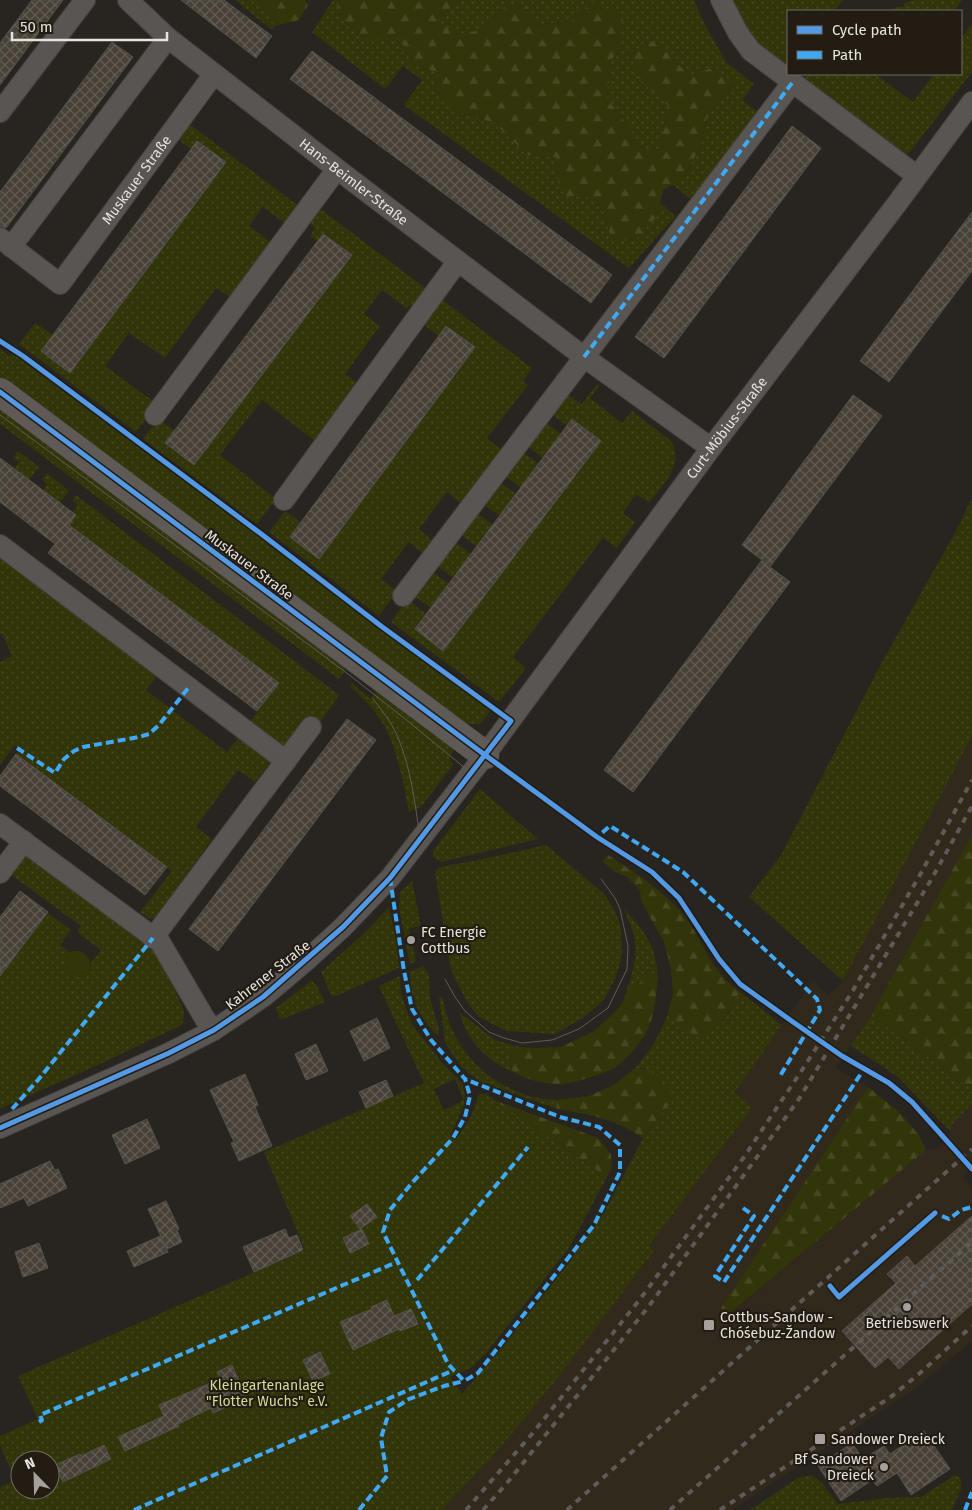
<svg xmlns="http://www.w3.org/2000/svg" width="972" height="1510" font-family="'Fira Sans',sans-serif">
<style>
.built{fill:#32291d}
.grass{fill:url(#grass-dots);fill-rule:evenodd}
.forest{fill:url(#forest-firs)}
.park{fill:#323409}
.building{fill:url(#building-cross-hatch);stroke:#54514d}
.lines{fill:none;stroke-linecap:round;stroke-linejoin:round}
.street-casing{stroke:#44413c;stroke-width:22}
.secondary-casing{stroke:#44413c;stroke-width:29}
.street{stroke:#585552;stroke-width:20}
.secondary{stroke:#5f5a55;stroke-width:28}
.tram{stroke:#5e5b57;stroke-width:1}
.rail{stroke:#5e5b57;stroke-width:4;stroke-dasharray:6 6;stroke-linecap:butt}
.quiet{stroke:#3fa9f5;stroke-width:4;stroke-dasharray:8 4;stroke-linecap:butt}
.cycleway-casing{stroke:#221c13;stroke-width:8}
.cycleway{stroke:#5399e6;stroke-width:5}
.poi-dot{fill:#a5a09c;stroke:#221c13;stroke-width:2}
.labels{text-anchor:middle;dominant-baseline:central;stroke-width:4.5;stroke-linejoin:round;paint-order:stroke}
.street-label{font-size:14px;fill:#e8e3de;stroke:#221c13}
.poi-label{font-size:14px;fill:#e8e3de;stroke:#221c13;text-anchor:start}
.park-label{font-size:14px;fill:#d4db90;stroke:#221c13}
</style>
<defs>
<pattern id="grass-dots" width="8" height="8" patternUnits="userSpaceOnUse" patternTransform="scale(1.25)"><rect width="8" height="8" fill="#323409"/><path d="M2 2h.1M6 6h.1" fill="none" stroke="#464821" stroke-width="1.8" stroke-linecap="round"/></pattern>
<pattern id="forest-firs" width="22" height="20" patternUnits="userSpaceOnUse" patternTransform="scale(1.25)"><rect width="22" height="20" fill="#323409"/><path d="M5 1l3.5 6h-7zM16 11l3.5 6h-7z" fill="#464821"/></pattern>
<pattern id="building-cross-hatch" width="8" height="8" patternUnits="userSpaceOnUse" patternTransform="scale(1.25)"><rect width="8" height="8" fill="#484138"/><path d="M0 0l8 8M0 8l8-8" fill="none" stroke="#625c54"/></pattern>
</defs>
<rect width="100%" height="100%" fill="#282420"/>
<!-- built -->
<path class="built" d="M972 736V835L871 1015 836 1068 868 1087 721 1308 729 1315 926 1150 941 1147 951 1132 952 1124 972 1104V1168L963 1177 972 1188V1341L916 1388 732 1510H442L474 1478 524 1418 654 1252 649 1246 752 1108 735 1092 813 981 828 995 843 981Z"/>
<!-- grass -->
<path class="grass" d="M235 0H259L275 26 272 30Z
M333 0H336L340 17 365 38H401L411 63 439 73 461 112 494 123 528 155 556 157 558 181 585 195 603 210 611 238 656 217 660 203 676 216 629 268 404 105 422 80 403 66 385 89 312 32Z
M460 0H694L704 23 726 62 754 84 742 100 759 113 693 201 673 185 682 180 701 146 706 118 734 83 690 75 674 60 652 91 665 101 671 109 664 125 661 149 645 151 607 98 611 60 618 52 592 2 572 21 538 25 526 5 505 6 481 30 456 35 438 21Z
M729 0H843L834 11H788V69L770 57 735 15Z
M913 0H962L954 11H882L904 6V3Z
M972 24V72L910 152 904 155 802 79 806 74H875L913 102 934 74H961V39Z
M184 120 300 207 287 225 263 207 249 226 272 243 230 297 216 288 165 358 129 333 105 366 157 404 136 432 19 344 35 323 53 335 41 351 70 373 226 162 198 141 191 149 173 136Z
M319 210H322L429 291 415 309 409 305 406 308 382 290 364 314 380 326 345 374 359 384 316 442 262 400 220 455 276 499 257 524 143 439 158 419 175 431 165 444 194 465 351 255 323 234 317 241 310 236 315 228 308 222Z
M440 298 532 368 523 381 528 385 487 438 503 451 463 505 447 492 419 529 434 542 425 555 409 542 381 579 397 591 379 616 269 532 285 511 301 522 320 558 475 347 447 326 439 336 421 323Z
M0 349 10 356 12 353 491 710 480 724H470L461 721 0 378Z
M597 384 599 386 590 398 622 423 632 411 670 440C687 462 662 486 649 503L636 494 623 513 635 522 617 548 603 538 513 657 526 668 499 702 391 622 407 599 426 614 415 629 444 650 601 441 573 419 567 426 549 412 564 393 582 404Z
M0 405 349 665 339 679 0 424Z
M544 421 561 434 543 458 526 445Z
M18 451 39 467 29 480 14 469 19 462 13 458Z
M521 451 539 464 521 488 504 475Z
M47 473 69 491 60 503 43 490 47 484 42 479Z
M499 482 516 494 500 516 483 504Z
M76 495 339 695 318 725 286 750 250 722 279 683 69 525 76 516 73 513 78 505 72 500Z
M972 498V736L843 981 749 897 781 855 881 664 956 531Z
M476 512 493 525 477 547 459 533Z
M454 541 471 554 453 578 436 565Z
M0 555 159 673 146 690 227 752 241 734 272 759 255 782 238 770 196 827 212 839 155 918 150 919 140 912 172 871 16 754 20 749 15 745 0 765V662L12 656 2 634H0Z
M431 571 449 584 431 608 413 595Z
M357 676 454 749 449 757 453 765 421 807 409 812C404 787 398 754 387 731 379 714 363 699 350 686L352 683 370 699 376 691Z
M480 789 538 839 441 862 433 857V851Z
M546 845 596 887 605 895 615 911 621 927 622 954 616 977 604 1000 583 1018 555 1034 506 1031 479 1017 467 1002 454 977 450 965 435 872 440 867 478 860Z
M24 850 156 949 183 1008 184 1016 182 1025 100 1064 0 1109V976L48 913 71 930 60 945 70 952C81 949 88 953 90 964L101 950 77 932 81 926 6 871Z
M412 881 421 926 409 928 416 961 410 964 399 907 400 892Z
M389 907 396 941 399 968 336 996 331 995 321 972 363 934Z
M624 909C646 933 656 945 658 978L649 972 640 984 622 1003C630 982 639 958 634 936 632 927 627 918 624 909Z
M423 966 429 974 430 998 439 1030 438 1036C419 1019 410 997 410 972Z
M400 976 401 994 412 1024 441 1062 462 1083 465 1094 464 1105 450 1137 456 1140 472 1114 479 1094H486L607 1177 569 1248 487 1352 471 1368 450 1377 462 1394 500 1350 568 1264 606 1209 643 1138 668 1106 645 1068H635C652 1049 658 1038 668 1014L680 1028 723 1022 740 992 782 1025 735 1092 752 1108 649 1246 654 1251C587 1339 520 1432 442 1510H0V1487L15 1480 0 1445V1436L38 1419 18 1376 305 1250 264 1152 424 1083 379 986ZM455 1079 463 1099 459 1103 444 1110 434 1089ZM20 1460H50V1490H20Z
M311 981 316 984 325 1002 283 1019 279 1018 276 1008Z
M442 997C445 1007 447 1018 451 1027 466 1061 492 1083 526 1095 535 1098 547 1099 556 1100L557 1109 479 1081 461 1067 444 1041V1032L439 998Z
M459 1012 495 1040 519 1047 511 1053 510 1063 513 1072C494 1064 479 1052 468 1034 464 1028 462 1019 459 1012Z
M871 1015 972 1089V1104L952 1124 951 1132 898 1077 851 1046Z
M812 1475 822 1483 838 1504 886 1498 921 1497 955 1475 961 1479V1489L952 1510H750L798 1478Z"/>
<!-- forest -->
<path class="forest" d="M259 0H305L308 5 299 20 275 26Z
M336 0H460L439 21 456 35 481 30 505 6 526 5 539 25 572 21 592 2 623 17 618 52 611 60 607 98 645 150 661 149 664 125 671 109C662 97 641 84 635 72 633 66 632 58 631 52L657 39 674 60 690 75 713 68 734 83 706 118 701 146 682 180 663 190 657 217 633 242 611 238 603 210 585 195 567 197 558 181 556 157 528 155 494 123 461 112 433 87 439 73 411 63 400 38H365L340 17Z
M972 835V1089L871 1015Z
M608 855C637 874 667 892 688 921 706 948 712 972 740 992L723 1022 702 1039 680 1028 668 1014 673 993 671 969 664 942 641 901 640 890 627 877 615 872 602 861Z
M649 972 658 978C656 994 655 1012 649 1027 643 1041 628 1058 617 1066 608 1073 569 1085 558 1084 543 1084 526 1079 513 1072L510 1063 511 1053 519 1047 536 1048 561 1047 594 1031 614 1013Z
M635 1068C652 1068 660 1078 671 1090L668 1106 643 1138C613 1118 591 1115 557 1109L556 1100 589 1096 614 1085Z
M868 1087 898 1111 919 1135 926 1150 728 1315 721 1308Z
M494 1100 598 1138 611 1154 612 1167 607 1177Z"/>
<!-- park -->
<path class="park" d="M64 964a13 13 0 1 1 26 0a13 13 0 1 1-26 0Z"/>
<!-- building -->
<path class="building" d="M32 0H63L0 85V43Z
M181 0H224L272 36 256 58Z
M112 42 133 57 6 228 0 226V192Z
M312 51 612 275 591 303 290 79Z
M792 126 821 148 664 358 635 337Z
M197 141 226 162 70 373 41 351Z
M972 212V271L889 382 860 361Z
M323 234 352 255 194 465 165 443Z
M446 326 475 347 319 559 290 537Z
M853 395 882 416 770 567 790 582 633 792 604 770 762 560 742 545Z
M572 419 601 441 443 651 415 629Z
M0 458 76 515 69 525 279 683 257 711 48 553 55 544 0 502Z
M347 719 376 740 218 951 189 929Z
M16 754 167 867 145 895 0 786V776Z
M20 891 48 912 0 976V917Z
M377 1018 390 1048 364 1061 350 1031Z
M316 1044 328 1071 306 1080 295 1054Z
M245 1074 258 1105 255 1107 272 1146 239 1161 231 1143 234 1142 210 1090Z
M386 1080 393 1096 366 1108 359 1092Z
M147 1119 160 1148 125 1164 112 1135Z
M50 1161 55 1170 58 1169 67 1188 28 1206 24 1198 0 1208V1184Z
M166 1201 179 1229 177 1230 182 1242 167 1249 148 1209Z
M367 1204 377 1217 360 1229 350 1216Z
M972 1216V1304L899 1369 888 1357 875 1368 842 1331 896 1283 887 1274 907 1256 915 1266Z
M285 1229 289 1238 297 1235 303 1250 254 1272 243 1247Z
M362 1229 369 1244 350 1253 343 1238Z
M160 1236 168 1252 134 1267 127 1251Z
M39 1243 48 1268 23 1277 15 1252Z
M387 1300 394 1316 411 1309 418 1324 400 1331 399 1329 353 1350 340 1322 372 1309 371 1307Z
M320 1352 330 1374 313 1381 303 1360Z
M232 1365 246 1398 213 1413 211 1408 178 1424 179 1426 125 1451 118 1437 164 1416 159 1405 220 1379 217 1372Z
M924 1431 950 1469 911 1495 897 1473 877 1486 872 1480 841 1501 818 1466 852 1443 863 1459 884 1446 890 1454Z
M104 1445 111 1459 63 1482 55 1465 80 1454 81 1456Z"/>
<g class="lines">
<defs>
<g id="street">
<path id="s1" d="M128 0 168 38 337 169 584 357 711 448"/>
<path d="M721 0 738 33 751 51 917 176"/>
<path d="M0 112 85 0"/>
<path id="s2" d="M0 238 60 284 214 74"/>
<path d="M11 247 168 38"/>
<path d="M155 415 337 169"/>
<path d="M284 500 458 261"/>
<path d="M0 545 286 761"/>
<path d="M403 596 792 83"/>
<path d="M0 824 160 942 205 1019 214 1030"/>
<path d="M0 873 24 841"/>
<path d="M153 938 311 727"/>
<path id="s3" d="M0 1128 169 1053 214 1030 263 997 308 959 343 927 390 878 485 755 711 448 899 201 972 102"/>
</g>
<path id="secondary" d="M0 392 485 755"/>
</defs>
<!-- street casing -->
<use href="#street" class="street-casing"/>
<!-- secondary casing -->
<use href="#secondary" class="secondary-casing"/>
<!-- street -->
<use href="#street" class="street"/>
<!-- secondary -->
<use href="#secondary" class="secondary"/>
<!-- tram -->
<path class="tram" d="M0 415 352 677 409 722 471 773
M373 699C382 710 391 722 397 735 411 768 415 803 420 838
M445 979 455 997 465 1011 489 1032 504 1038 522 1043 552 1040 579 1029 608 1008 627 969 628 946 620 909 615 898 601 879"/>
<!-- rail -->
<path class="rail" d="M466 1510 532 1434 641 1298 744 1157 804 1067 852 992 921 873 972 780
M483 1510 507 1483 649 1306 799 1099 931 880 972 806
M567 1510 972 1149
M670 1510 972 1242
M720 1510 892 1396 920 1373 972 1326"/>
<!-- quiet -->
<path class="quiet" d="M584 357 792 83
M17 748 55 773 64 759 74 751 83 747 139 737 149 734 159 725 189 687
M601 840 597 837 610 826 683 872 817 999 820 1010 780 1076
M390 878 404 971 412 1009 431 1040 465 1079 470 1096 465 1117 453 1138 411 1184 390 1210 383 1232 448 1364 464 1381 478 1373 594 1225 620 1172V1145L599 1127 560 1117 465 1079
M12 1109 38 1080 153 938
M743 1208 754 1216 715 1276 724 1282 864 1069
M932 1216 935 1213 949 1219 961 1210 972 1207
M417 1280 528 1147
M39 1422 42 1420 40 1415 397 1262
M134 1510 454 1370
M359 1510 387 1476 381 1438 389 1412 409 1399 444 1386 464 1381
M965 1510 972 1492"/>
<defs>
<path id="cycleway" d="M0 341 23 356 260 533 381 626 511 721 390 878 343 927 263 997 214 1030 169 1053 0 1128
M0 392 485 755 597 837 652 872 679 898 719 959 740 984 793 1022 842 1056 889 1083 912 1102 972 1169
M830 1286 839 1297 935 1213"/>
</defs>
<!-- cycleway casing -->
<use href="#cycleway" class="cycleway-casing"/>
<!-- cycleway -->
<use href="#cycleway" class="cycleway"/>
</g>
<!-- markers -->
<g class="poi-dot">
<circle cx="411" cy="940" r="5"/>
<circle cx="907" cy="1307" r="5"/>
<rect x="703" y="1319" width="12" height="12" rx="2.5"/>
<rect x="814" y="1433" width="12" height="12" rx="2.5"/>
<circle cx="884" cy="1467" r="5"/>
</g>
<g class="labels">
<!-- street labels -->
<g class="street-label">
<text stroke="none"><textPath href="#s2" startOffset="205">Muskauer Straße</textPath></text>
<text stroke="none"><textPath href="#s1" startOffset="290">Hans-Beimler-Straße</textPath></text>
<text stroke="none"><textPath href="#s3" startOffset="1031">Curt-Möbius-Straße</textPath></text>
<text transform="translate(249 565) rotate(37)">Muskauer Straße</text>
<text transform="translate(268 975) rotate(-38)">Kahrener Straße</text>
</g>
<!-- poi labels -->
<g class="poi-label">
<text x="421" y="932">FC Energie<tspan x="421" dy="16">Cottbus</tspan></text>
<text x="720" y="1317">Cottbus-Sandow -<tspan x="720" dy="16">Chóśebuz-Žandow</tspan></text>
<text x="907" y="1323" text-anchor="middle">Betriebswerk</text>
<text x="831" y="1439">Sandower Dreieck</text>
<text x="874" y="1459" text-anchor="end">Bf Sandower<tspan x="874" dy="16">Dreieck</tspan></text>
</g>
<!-- park labels -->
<g class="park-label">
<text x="267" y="1385">Kleingartenanlage<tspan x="267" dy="16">"Flotter Wuchs" e.V.</tspan></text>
</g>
</g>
<!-- legend -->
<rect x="787" y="10" width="175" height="65" fill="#221c13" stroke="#716c64"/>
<rect x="797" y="26" width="25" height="8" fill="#5399e6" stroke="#716c64"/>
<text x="832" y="35" font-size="15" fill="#e8e3de">Cycle path</text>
<rect x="797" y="51" width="25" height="8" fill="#3fa9f5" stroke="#716c64"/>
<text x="832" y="60" font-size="15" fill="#e8e3de">Path</text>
<!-- north arrow -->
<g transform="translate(35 1475) rotate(337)"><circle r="24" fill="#221c13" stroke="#716c64"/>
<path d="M0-4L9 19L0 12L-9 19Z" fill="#a5a09c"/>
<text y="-8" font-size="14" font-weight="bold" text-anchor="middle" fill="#e8e3de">N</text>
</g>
<!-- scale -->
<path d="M12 32v8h155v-8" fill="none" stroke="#e8e3de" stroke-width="2.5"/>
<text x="20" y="32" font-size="15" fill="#e8e3de" stroke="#221c13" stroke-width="4" paint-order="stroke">50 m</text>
</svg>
